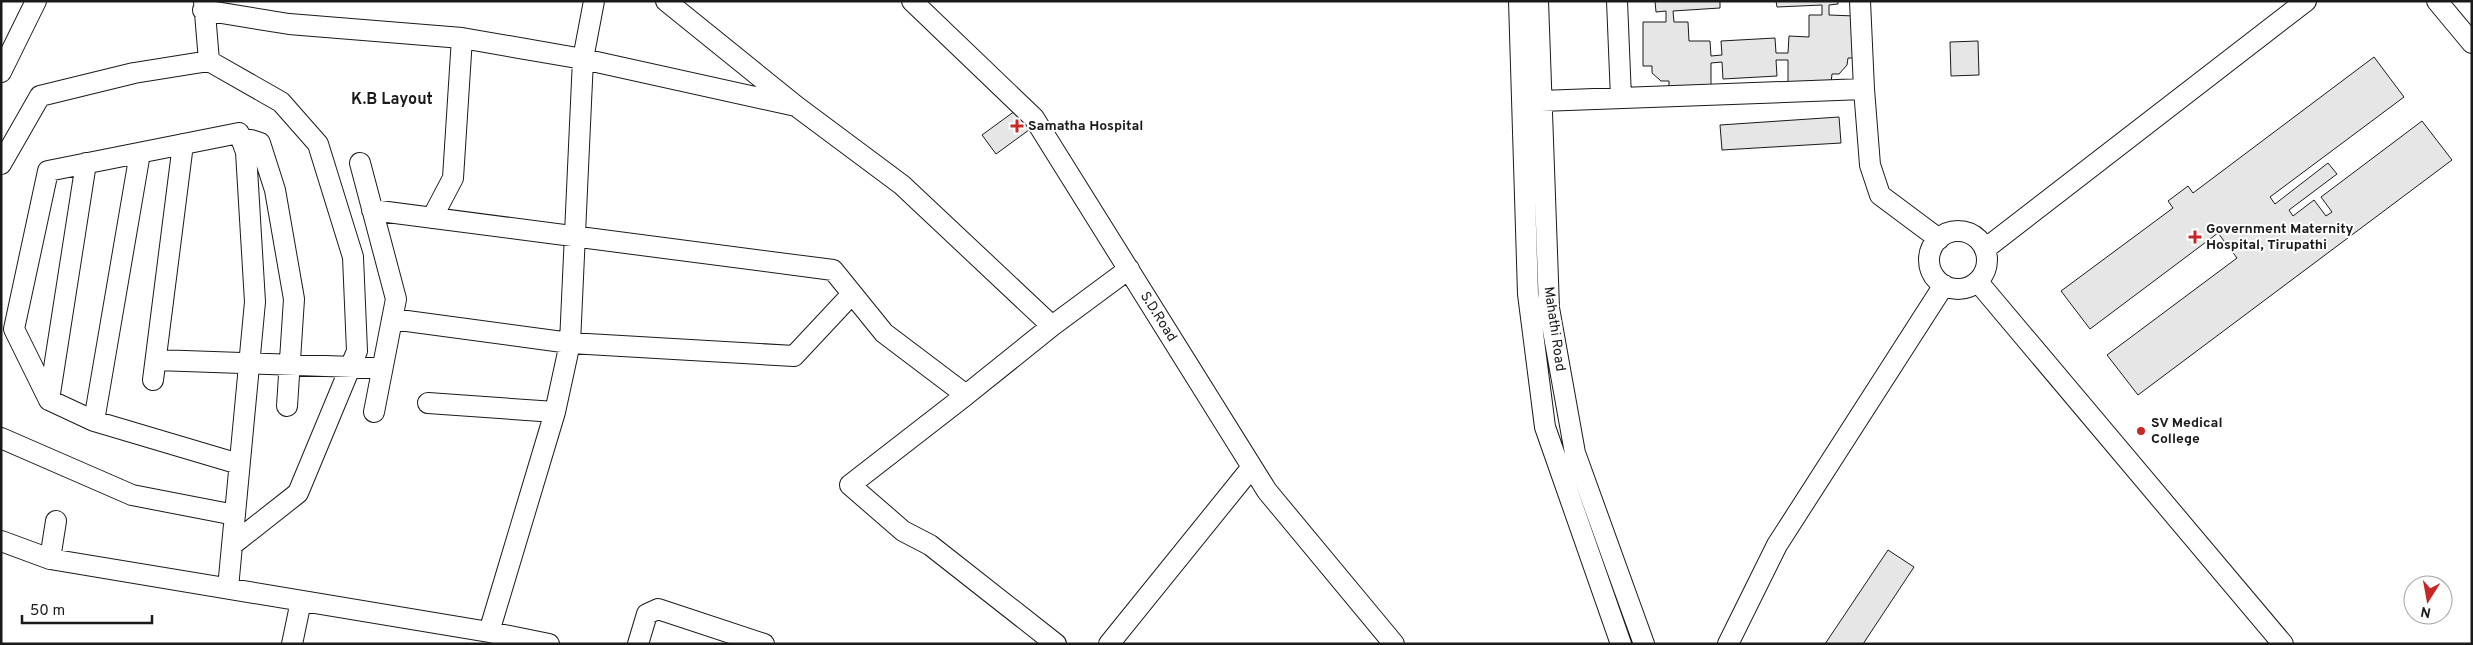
<svg xmlns="http://www.w3.org/2000/svg" width="2473" height="645" font-family="Overpass,sans-serif">
<style>
.building{fill:#e6e6e6;stroke:#1a1a1a}
.lines{fill:none;stroke-linecap:round;stroke-linejoin:round}
.minor-casing{stroke:#1a1a1a;stroke-width:22}
.minor{stroke:#fff;stroke-width:20}
.poi-dot{fill:#c62828;stroke:#fff;stroke-width:2}
.labels{text-anchor:middle;dominant-baseline:central;stroke-width:4;stroke-linejoin:round;paint-order:stroke}
.poi-label{font-size:14px;font-weight:bold;fill:#1a1a1a;stroke:#fff;text-anchor:start}
.street-label{font-size:14px;fill:#1a1a1a;stroke:#fff}
.quarter-label{font-size:16px;font-weight:bold;fill:#1a1a1a;stroke:#fff}
</style>
<rect width="100%" height="100%" fill="#fff"/>
<!-- building -->
<path class="building" d="M1655 1H1720V8L1673 11 1674 22H1688L1689 41H1710L1711 56 1722 55 1721 41 1775 38 1776 53H1788L1789 36 1809 37V15H1822V5L1777 7 1776 1H1838V4L1829 5V15L1855 16 1854 58H1848L1847 65 1839 74H1832L1831 83 1788 82V60H1776L1777 76 1723 79 1722 62 1711 63V86L1669 87V81H1661L1652 73V66H1643V22H1666V11L1656 12Z
M1978 41 1979 75 1951 76 1950 42Z
M2374 57 2404 97 2270 197 2275 204 2328 163 2337 174 2289 210 2293 216 2314 200 2326 216 2332 212 2321 197 2422 121 2452 160 2138 395 2107 355 2237 258 2218 233 2090 329 2061 291 2173 208 2168 201 2188 186 2193 193Z
M1019 108 1033 127 996 154 982 135Z
M1839 117 1841 143 1722 150 1720 125Z
M1888 550 1914 567 1863 644H1825Z"/>
<g class="lines">
<defs>
<path id="minor" d="M204 1 209 61
M666 1 796 106 902 185 1052 326 1129 269
M912 1 1034 118 1267 491 1394 644
M1519 1 1528 294 1545 427 1621 644
M1538 1 1549 308 1575 453 1644 644
M1617 1 1621 98
M2437 1 2472 43
M203 10 289 24 462 38 583 59 796 106
M1 72 36 1
M1864 89 1870 165 1880 195 1939 239
M1541 101 1864 89 1860 1
M242 141 251 140 260 143 275 190 294 299 287 406
M360 163 396 299 374 412
M1 164 40 96 134 73 209 61 281 102 318 144 353 257 357 351 298 493 232 545
M372 210 833 270 884 333 966 395 1052 326
M432 218 453 178 462 38
M1929 260a29 29 0 1 1 58 0a29 29 0 1 1-58 0Z
M1985 249 2306 1
M1978 282 2283 644
M392 319 570 343 794 356 852 294
M156 360 382 368
M153 380 183 144
M966 395 850 485 903 531 930 545 1056 644
M49 400 86 163
M428 403 555 412 489 632
M555 412 570 343 583 59 594 1
M94 421 140 153
M1 438 132 495 235 515
M56 521 50 559 489 632 549 644
M1 541 50 559
M228 588 255 302 246 152 239 133 48 171 14 329 49 400 94 421 239 464
M292 644 301 601
M638 644 647 614 658 609 764 644
M1109 644 1252 467
M1728 644 1777 545 1944 285"/>
</defs>
<!-- minor casing -->
<use href="#minor" class="minor-casing"/>
<!-- minor -->
<use href="#minor" class="minor"/>
</g>
<!-- markers -->
<g class="poi-dot">
<path d="M1014.5 118.5h5v5h5v5h-5v5h-5v-5h-5v-5h5z"/>
<path d="M2192.5 229.5h5v5h5v5h-5v5h-5v-5h-5v-5h5z"/>
<circle cx="2141" cy="431" r="5"/>
</g>
<g class="labels">
<!-- poi labels -->
<g class="poi-label">
<text x="1028" y="126">Samatha Hospital</text>
<text x="2206" y="229">Government Maternity<tspan x="2206" dy="16">Hospital, Tirupathi</tspan></text>
<text x="2151" y="423">SV Medical<tspan x="2151" dy="16">College</tspan></text>
</g>
<!-- street labels -->
<g class="street-label">
<text transform="translate(1158 317) rotate(58)">S.D.Road</text>
<text transform="translate(1554 329) rotate(82)">Mahathi Road</text>
</g>
<!-- quarter labels -->
<g class="quarter-label">
<text x="392" y="100">K.B Layout</text>
</g>
</g>
<!-- border -->
<rect width="2473" height="645" fill="none" stroke="#1a1a1a" stroke-width="5"/>
<!-- north arrow -->
<g transform="translate(2428 600) rotate(191)"><circle r="24" fill="#ffffff" stroke="#a3a3a3"/>
<path d="M0-4L9 19L0 12L-9 19Z" fill="#c62828"/>
<text y="-8" font-size="14" font-weight="bold" text-anchor="middle" fill="#1a1a1a">N</text>
</g>
<!-- scale -->
<path d="M22 615v8h130v-8" fill="none" stroke="#1a1a1a" stroke-width="2.5"/>
<text x="30" y="615" font-size="15" fill="#1a1a1a" stroke="#ffffff" stroke-width="4" paint-order="stroke">50 m</text>
</svg>
